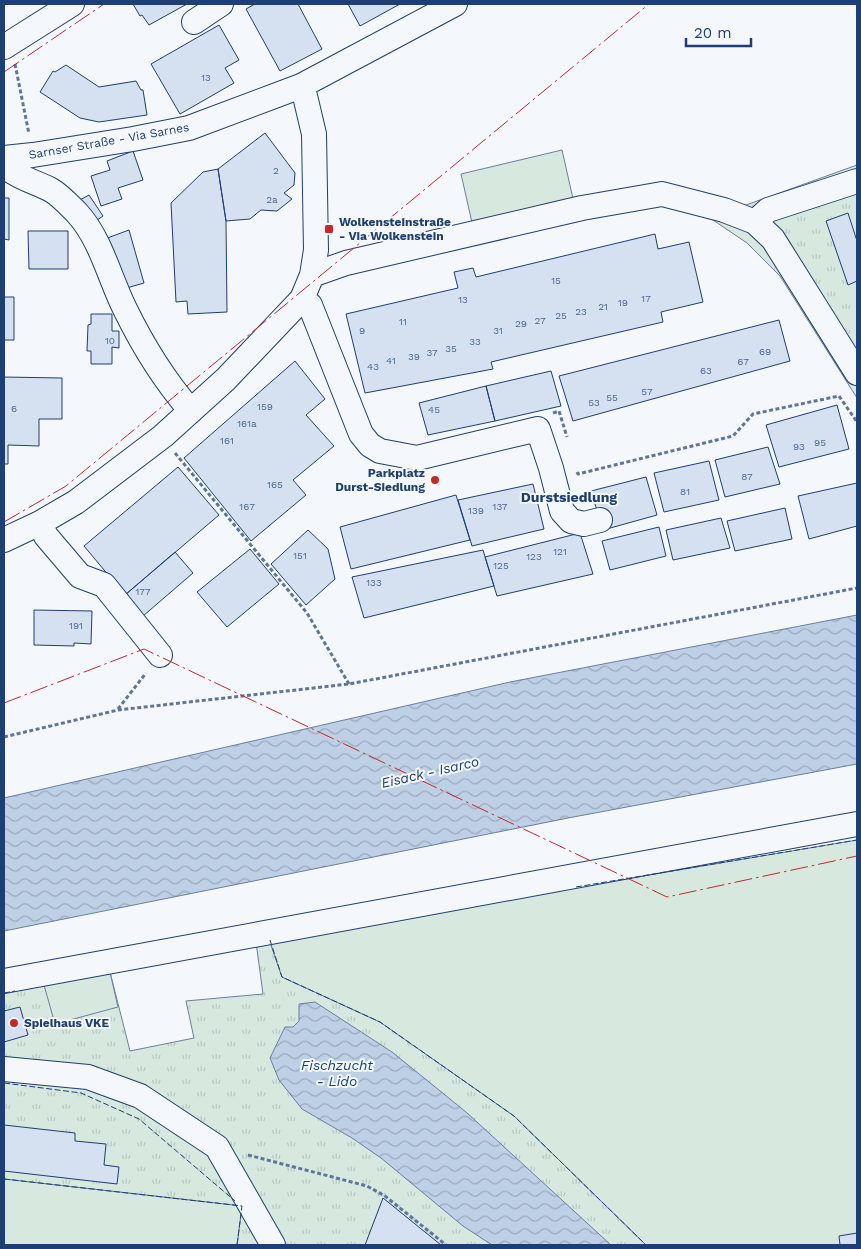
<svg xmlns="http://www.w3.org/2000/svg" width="861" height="1249" font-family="'Work Sans',sans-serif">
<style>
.park{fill:url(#park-tufts);stroke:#687fa3}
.pitch{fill:#d7e8df;stroke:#687fa3}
.water{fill:url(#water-waves);stroke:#687fa3}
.building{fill:#d5e0f0;stroke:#1d3f73}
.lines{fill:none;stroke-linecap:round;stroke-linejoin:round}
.minor-casing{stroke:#1d3f73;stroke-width:26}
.path{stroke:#5e769c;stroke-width:3;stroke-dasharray:4 2.5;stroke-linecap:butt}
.minor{stroke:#f4f7fb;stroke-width:24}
.fence{stroke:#1d3f73;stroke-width:1;stroke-dasharray:6 2.5;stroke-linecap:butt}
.power{stroke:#c62828;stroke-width:1;stroke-dasharray:18 4 2.5 4;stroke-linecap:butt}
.poi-dot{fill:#c62828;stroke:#f4f7fb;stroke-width:2}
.labels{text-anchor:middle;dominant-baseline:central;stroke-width:4;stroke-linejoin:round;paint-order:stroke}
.number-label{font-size:10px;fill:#4b6792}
.street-label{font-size:12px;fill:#1d3f73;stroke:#f4f7fb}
.poi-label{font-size:12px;font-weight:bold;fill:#1d3f73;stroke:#f4f7fb;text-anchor:start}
.neighbourhood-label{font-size:14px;font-weight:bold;fill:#1d3f73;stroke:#f4f7fb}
.water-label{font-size:14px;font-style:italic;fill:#1d3f73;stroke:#f4f7fb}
</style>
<defs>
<pattern id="park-tufts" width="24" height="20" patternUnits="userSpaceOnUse" patternTransform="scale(1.25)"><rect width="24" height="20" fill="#d7e8df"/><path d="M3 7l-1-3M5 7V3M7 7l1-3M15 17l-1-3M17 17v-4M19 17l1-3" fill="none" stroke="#b8c8c3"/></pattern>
<pattern id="water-waves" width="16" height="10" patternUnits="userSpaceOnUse" patternTransform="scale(1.25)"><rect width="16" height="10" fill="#bed0e5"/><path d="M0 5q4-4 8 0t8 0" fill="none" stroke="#9aaabe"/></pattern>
</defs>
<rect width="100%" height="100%" fill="#f4f7fb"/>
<!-- park -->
<path class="park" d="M857 165V398L780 276 747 243 710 218Z
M269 939 282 977 380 1022 514 1116 646 1245H237L242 1206 4 1179V989L109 968 130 1051 194 1038 186 1001 263 994 256 942Z"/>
<!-- pitch -->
<path class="pitch" d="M562 150 574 203 473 227 461 174Z
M857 840V1245H646L514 1116 380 1022 282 977 269 939Z
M109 968 118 1007 55 1024 44 985Z
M4 1179 242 1206 237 1245H4Z"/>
<!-- water -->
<path class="water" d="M857 615V764L568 818 4 931V798L510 682Z
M315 1002 392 1052 466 1112 611 1245H492L463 1226 381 1158 352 1138 302 1109 279 1080 270 1058 285 1027H293L299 1021V1004Z"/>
<!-- building -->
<path class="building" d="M133 4H187L149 25 142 15 140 16Z
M255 4H298L322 49 280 71 246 9Z
M348 4H400L360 26Z
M219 25 239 60 225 68 234 83 180 114 151 64Z
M66 65 99 87 136 81 141 90H143L147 115 99 122 80 118 40 92 53 71 55 72Z
M265 133 295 173 294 185 284 193 292 199 277 211 261 210 250 219 226 221 218 169Z
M133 151 143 180 118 188 122 199 101 206 91 176 110 170 107 161Z
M218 169 226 221 227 312 188 314 187 301 176 302 171 203 203 172Z
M89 195 103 216 93 223 78 201Z
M4 198H9V240L4 239Z
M848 213 857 241V281L848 285 826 221Z
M129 230 144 283 123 289 102 240Z
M28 231H68V269H29Z
M655 234 658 249 689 242 703 302 661 312 663 322 491 362 493 369 365 393 346 314 458 288 454 272 473 268 476 277Z
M4 297H14V340H4Z
M91 314H112V331H119V348L112 347V364H91V351H87L88 325 91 324Z
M779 320 790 361 573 421 559 376Z
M295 361 325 399 306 415 334 446 293 480 306 495 251 541 184 458Z
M551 371 561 406 495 421 486 386Z
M4 377 62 378V419H39V446L8 445V464H4Z
M486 386 495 421 428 435 419 403Z
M837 405 849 449 779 467 766 425Z
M768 447 780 484 725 497 715 460Z
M709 461 719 500 664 512 654 473Z
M178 467 219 515 125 595 84 546Z
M646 477 657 515 603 530 591 491Z
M857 483V526L809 539 798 496Z
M533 484 544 529 472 546 458 500Z
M456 495 470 540 351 569 340 527Z
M785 508 792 539 735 551 727 521Z
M721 518 730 548 673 560 666 530Z
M659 527 666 556 610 570 602 541Z
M308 530 328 549 335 579 306 605 271 564Z
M580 533 593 574 497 596 485 557Z
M250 549 279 584 227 627 197 592Z
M483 550 494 586 364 618 352 577Z
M175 552 193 573 143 616 125 595Z
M34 610 92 611 91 644 74 643V646L34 645Z
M20 1007 28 1035 4 1042V1011Z
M4 1125 75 1133V1141L106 1144 104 1165 119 1167 117 1184 4 1171Z
M383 1198 441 1245H365Z
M857 1233V1245H840L839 1236Z"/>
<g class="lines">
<defs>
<path id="minor" d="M194 22 221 4
M4 47 72 4
M4 158 33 155 133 139 189 128 301 86 455 4
M5 158 7 168C21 179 36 182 51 190 60 195 70 206 77 213 101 239 109 277 125 309 143 346 164 380 191 411
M755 222 773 239 857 373
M312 275 346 263 582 208 662 194 724 210 755 222 768 210 857 181
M302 299 310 305 361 434 370 445 380 451 417 458 538 429 551 468 562 511 571 521 584 524 600 520
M40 523 46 536 80 576 104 585 160 655
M4 540 40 523 76 502 163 436 226 379 302 299 312 275 316 250 314 134 305 96 301 86
M4 981 857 824
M4 1069 88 1077 140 1096 217 1147 273 1245"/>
</defs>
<!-- minor casing -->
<use href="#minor" class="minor-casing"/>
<!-- path -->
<path class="path" d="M15 64 29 134
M553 413 559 411 567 437
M175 453 307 613 349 684
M577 472 578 474 733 436 753 414 839 396 857 422
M118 709 146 673
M4 737 118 710 349 684 857 588
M248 1155 367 1186 385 1196 446 1245"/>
<!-- minor -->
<use href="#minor" class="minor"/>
<!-- fence -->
<path class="fence" d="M576 887 857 840
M270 940 282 977 380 1022 514 1116 646 1245
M4 993 15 991
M4 1083 81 1093 139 1119 235 1201
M4 1179 242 1206 237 1245"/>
<!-- power -->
<path class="power" d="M4 72 104 4
M4 522 66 486 649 4
M4 703 144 649 667 897 857 856"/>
</g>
<!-- markers -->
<g class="poi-dot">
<rect x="324" y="224" width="10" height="10" rx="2.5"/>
<circle cx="435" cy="480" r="5"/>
<circle cx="14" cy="1023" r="5"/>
</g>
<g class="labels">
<!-- number labels -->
<g class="number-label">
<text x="206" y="77">13</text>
<text x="276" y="170">2</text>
<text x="272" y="199">2a</text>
<text x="556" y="280">15</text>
<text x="646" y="298">17</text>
<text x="463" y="299">13</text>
<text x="623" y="302">19</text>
<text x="603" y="306">21</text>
<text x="581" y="311">23</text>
<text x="561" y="315">25</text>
<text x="540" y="320">27</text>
<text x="403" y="321">11</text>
<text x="521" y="323">29</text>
<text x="362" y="330">9</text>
<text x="498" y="330">31</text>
<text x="110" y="340">10</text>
<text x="475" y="341">33</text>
<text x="451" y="348">35</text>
<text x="765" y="351">69</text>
<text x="432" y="352">37</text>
<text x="414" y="356">39</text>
<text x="391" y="360">41</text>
<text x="743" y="361">67</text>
<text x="373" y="366">43</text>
<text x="706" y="370">63</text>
<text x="647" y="391">57</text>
<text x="612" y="397">55</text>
<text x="594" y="402">53</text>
<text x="265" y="406">159</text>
<text x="14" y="408">6</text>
<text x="434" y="409">45</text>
<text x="247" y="423">161a</text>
<text x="227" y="440">161</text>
<text x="820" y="442">95</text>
<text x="799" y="446">93</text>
<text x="747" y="476">87</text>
<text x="275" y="484">165</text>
<text x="685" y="491">81</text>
<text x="247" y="506">167</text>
<text x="500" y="506">137</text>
<text x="476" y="510">139</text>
<text x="560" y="551">121</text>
<text x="300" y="555">151</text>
<text x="534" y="556">123</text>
<text x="501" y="565">125</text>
<text x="374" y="582">133</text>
<text x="143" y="591">177</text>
<text x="76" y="625">191</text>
</g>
<!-- street labels -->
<g class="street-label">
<text transform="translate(109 141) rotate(-10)">Sarnser Straße - Via Sarnes</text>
</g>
<!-- poi labels -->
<g class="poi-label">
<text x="339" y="222">Wolkensteinstraße<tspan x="339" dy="14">- Via Wolkenstein</tspan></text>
<text x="425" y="473" text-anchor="end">Parkplatz<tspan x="425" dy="14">Durst-Siedlung</tspan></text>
<text x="24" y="1023">Spielhaus VKE</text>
</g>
<!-- neighbourhood labels -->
<g class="neighbourhood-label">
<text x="569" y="497">Durstsiedlung</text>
</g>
<!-- water labels -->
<g class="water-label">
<text transform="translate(430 772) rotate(-13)">Eisack - Isarco</text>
<text x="337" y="1065">Fischzucht<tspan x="337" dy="16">- Lido</tspan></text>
</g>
</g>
<!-- border -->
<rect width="861" height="1249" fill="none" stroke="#1d3f73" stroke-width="10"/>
<!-- scale -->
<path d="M686 38v8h65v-8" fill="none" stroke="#1d3f73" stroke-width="2.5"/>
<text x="694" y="38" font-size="15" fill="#1d3f73" stroke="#f4f7fb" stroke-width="4" paint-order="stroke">20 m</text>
</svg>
